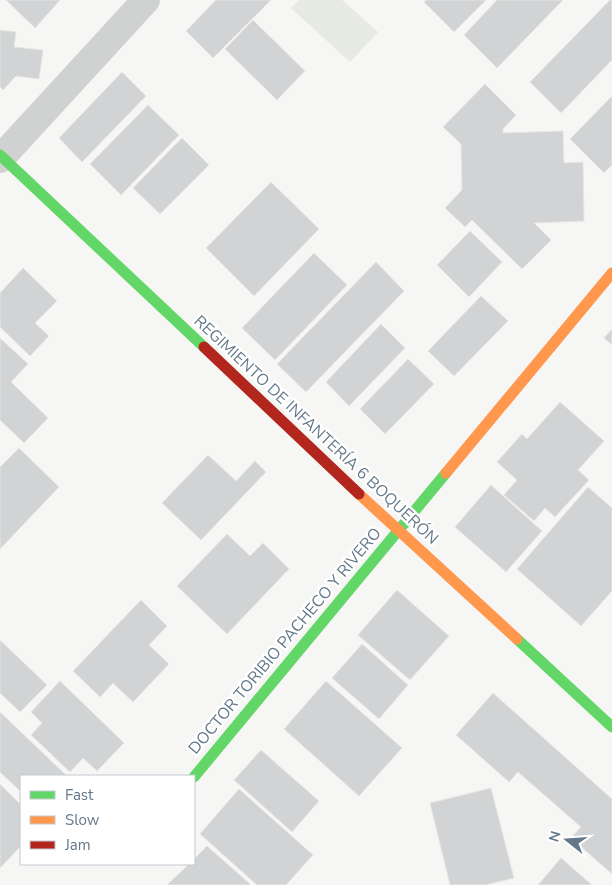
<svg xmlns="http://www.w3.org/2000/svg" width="612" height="885" font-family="'Nunito Sans',sans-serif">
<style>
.green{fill:#e6eae3}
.building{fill:#d2d3d4;stroke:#e6e6e4}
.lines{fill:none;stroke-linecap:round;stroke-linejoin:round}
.street{stroke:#d0d1d1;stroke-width:28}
.fast{stroke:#63d668;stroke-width:11}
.slow{stroke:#ff974d;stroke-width:11}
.jam{stroke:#b3261e;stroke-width:11}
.labels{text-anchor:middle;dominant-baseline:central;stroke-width:5;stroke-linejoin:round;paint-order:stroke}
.street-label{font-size:16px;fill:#637888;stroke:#fff}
</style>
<rect width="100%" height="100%" fill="#f6f6f5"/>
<!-- green -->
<path class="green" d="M299 0H342L378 32 350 62 291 8Z"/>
<!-- building -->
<path class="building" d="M6 0H60L35 28Z
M216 0H271L213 58 186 31Z
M426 0H486L454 32 424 2Z
M497 0H563L497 68 464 35Z
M610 0H612V60L561 113 530 82Z
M253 20 305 71 277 100 225 49Z
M0 30 16 32 14 47 43 50 39 79 16 76 3 90 0 87Z
M122 72 146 96 82 162 59 138Z
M485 84 516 115 503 129V133L563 131 564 163 583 162 584 221 534 223 551 240 522 269 472 220 465 227 445 208 462 190 461 144 443 127Z
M612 96V165L604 173 570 139Z
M148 105 179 135 121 195 90 164Z
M182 138 209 165 160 214 133 188Z
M271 182 319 229 254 296 206 248Z
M470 231 502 262 469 297 437 265Z
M314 253 347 285 275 360 242 328Z
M376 262 404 291 306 392 277 364Z
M23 268 57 301 35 323 49 336 30 356 0 327V293Z
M481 296 508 321 454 376 428 351Z
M381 324 405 348 349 406 326 382Z
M612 329V345L604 338Z
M0 338 28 364 11 382 48 418 24 443 0 420Z
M408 359 434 384 385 434 360 409Z
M560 402 604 441 578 470 589 480 555 517 545 508 534 521 504 495 517 480 497 462 522 434 527 439Z
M19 448 59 487 0 549V467Z
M208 455 236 481 255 461 266 472 201 540 162 503Z
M491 485 542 531 506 572 455 527Z
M588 487 612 508V591L581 626 517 569Z
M227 534 250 556 263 543 289 569 227 634 177 586Z
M397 590 449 636 410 680 358 635Z
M141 600 167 626 149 645 169 664 133 702 113 683 100 697 73 671Z
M0 640 47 685 20 712 0 693Z
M362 644 408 685 379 719 332 678Z
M60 681 124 743 97 771 83 758 70 772 31 735 42 723 31 712Z
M326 681 402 748 359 796 284 729Z
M493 693 612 799V874L571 838 581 827 518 772 509 782 456 735Z
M0 712 67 776H21V792L0 772Z
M261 750 319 801 292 832 234 780Z
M0 784 21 805V846L0 868Z
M491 788 514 878 485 885H450L430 803Z
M239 789 313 855 286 885H257L200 834Z
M207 846 250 884 249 885H167L189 864H194V859Z
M561 858 592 885H538Z"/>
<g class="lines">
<!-- street -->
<path class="street" d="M0 159 146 0"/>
<!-- fast -->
<path class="fast" d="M0 155 204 347
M517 639 612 727
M194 777 446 473"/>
<!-- slow -->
<path class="slow" d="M446 473 612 273
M359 494 517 639"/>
<!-- jam -->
<path class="jam" d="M204 347 359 494"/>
</g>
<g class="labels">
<!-- street labels -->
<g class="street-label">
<text transform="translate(316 430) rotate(43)">REGIMIENTO DE INFANTERÍA 6 BOQUERÓN</text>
<text transform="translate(285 641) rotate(-50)">DOCTOR TORIBIO PACHECO Y RIVERO</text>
</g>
</g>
<!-- legend -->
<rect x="20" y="775" width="175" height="90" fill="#ffffff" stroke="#c1c9cf"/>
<rect x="30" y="791" width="25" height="8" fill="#63d668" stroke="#c1c9cf"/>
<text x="65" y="800" font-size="15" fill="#637888">Fast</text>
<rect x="30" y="816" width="25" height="8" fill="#ff974d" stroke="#c1c9cf"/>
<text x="65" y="825" font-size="15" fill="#637888">Slow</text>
<rect x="30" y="841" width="25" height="8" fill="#b3261e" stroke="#c1c9cf"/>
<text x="65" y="850" font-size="15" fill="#637888">Jam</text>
<!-- north arrow -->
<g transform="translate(567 840) rotate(287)" stroke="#ffffff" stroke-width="4" paint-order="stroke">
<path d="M0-4L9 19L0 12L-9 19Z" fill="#637888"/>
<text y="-8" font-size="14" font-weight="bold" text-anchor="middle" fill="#637888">N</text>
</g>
</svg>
